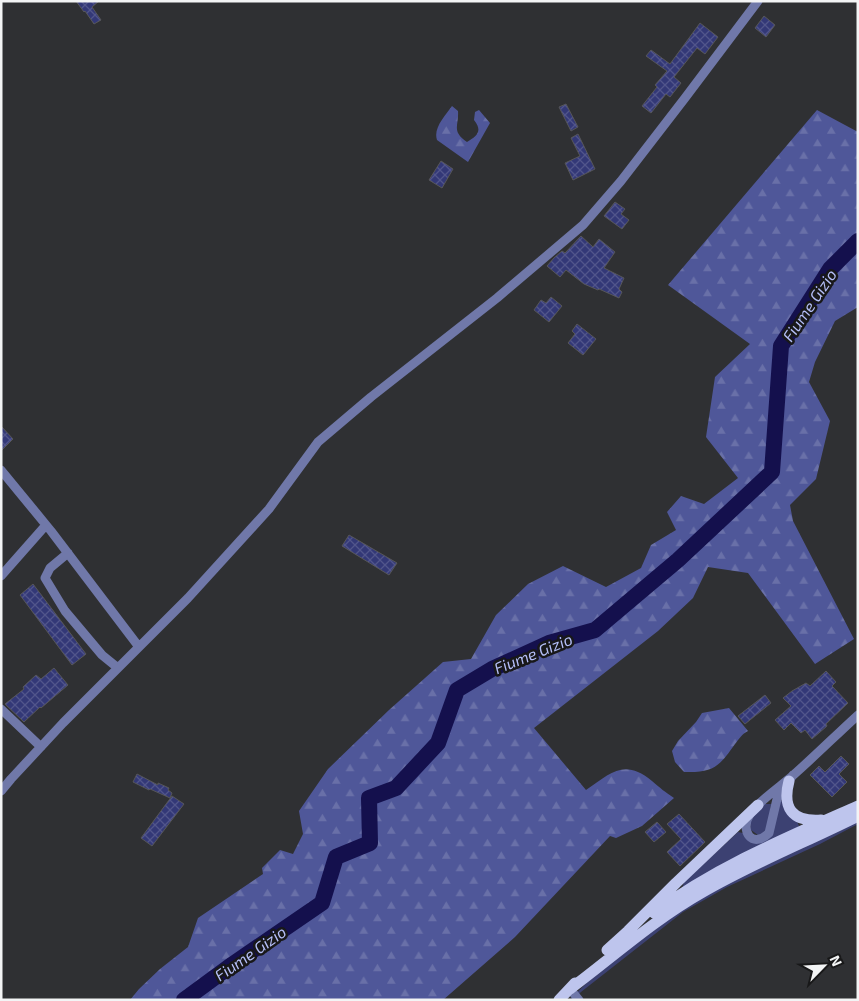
<svg xmlns="http://www.w3.org/2000/svg" width="859" height="1001" font-family="'Exo 2',sans-serif">
<style>
.green{fill:#3c4172}
.forest{fill:url(#forest-firs)}
.lines{fill:none;stroke-linecap:round;stroke-linejoin:round}
.river{stroke:#14104d;stroke-width:16}
.building{fill:url(#building-cross-hatch);stroke:#565659}
.minor{stroke:#7078a9;stroke-width:9}
.major{stroke:#bec5ed;stroke-width:11}
.labels{text-anchor:middle;dominant-baseline:central;stroke-width:5;stroke-linejoin:round;paint-order:stroke}
.water-label{font-size:16px;font-style:italic;fill:#b4bef7;stroke:#181819}
</style>
<defs>
<pattern id="forest-firs" width="22" height="20" patternUnits="userSpaceOnUse" patternTransform="scale(1.25)"><rect width="22" height="20" fill="#4f5799"/><path d="M5 1l3.5 6h-7zM16 11l3.5 6h-7z" fill="#6970a8"/></pattern>
<pattern id="building-cross-hatch" width="8" height="8" patternUnits="userSpaceOnUse" patternTransform="scale(1.25)"><rect width="8" height="8" fill="#333877"/><path d="M0 0l8 8M0 8l8-8" fill="none" stroke="#51558b"/></pattern>
</defs>
<rect width="100%" height="100%" fill="#2f3033"/>
<!-- green -->
<path class="green" d="M779 799C788 803 796 816 799 826L795 830 682 889 684 882 738 832 743 833C747 843 754 841 764 841Z
M764 804H771L768 827 764 833 758 835 751 830C748 819 757 812 764 804Z
M858 821V824L820 844 727 887 683 912 581 992 573 1000H569L597 973 682 908 716 889Z"/>
<!-- forest -->
<path class="forest" d="M452 106 458 111C459 126 451 131 467 142 477 136 483 131 474 120L475 112 479 110 490 123 468 162 437 140C433 128 445 116 452 106Z
M817 110 858 132V307L835 321 815 362 809 382 830 421 816 479 790 505 793 521 854 639 815 664 748 573 708 567 693 598 658 631 534 728 586 790C611 773 624 758 652 781 660 788 665 792 674 798L642 826 616 838 610 836 515 937 443 1000H130L139 989 160 969 188 947 198 918 263 874 262 868 280 850 293 854 303 834 299 811 328 769 389 710 443 662 471 659 496 615 528 584 563 566 606 587 641 568 651 545 676 530 667 512 681 496 704 504 738 478 706 437 715 377 750 344 668 285Z
M729 708 748 731C742 734 739 739 735 744 719 767 713 773 684 772L675 762 672 751 678 741 696 722 702 713Z"/>
<g class="lines">
<!-- river -->
<path class="river" d="M184 1000 233 964 322 903 336 857 370 843 369 798 396 788 438 743 457 690 492 669 549 643 595 630 678 560 772 472 781 346 830 269 858 241"/>
</g>
<!-- building -->
<path class="building" d="M76 1H99L92 7 101 20 94 24 85 11 84 12Z
M764 16 775 25 766 37 755 28Z
M700 23 718 37 705 54 697 48 674 77 681 83 670 97 666 94 651 113 642 106 657 87 655 85 667 71 646 56 651 50 670 64Z
M566 104 578 127 571 131 559 107Z
M578 134 595 169 573 180 565 163 580 156 571 138Z
M441 161 453 169 442 188 429 180Z
M615 202 625 209 621 214 629 220 622 229 604 216Z
M581 236 593 247 599 239 615 252 604 268 624 278 619 289 622 292 619 298 599 289 598 290 584 284 566 270 560 277 547 266 554 258 562 251 565 253Z
M551 297 562 306 549 322 534 310 541 300 546 303Z
M577 324 596 339 583 355 568 343 575 334 572 331Z
M1 426 13 439 1 451Z
M349 535 397 563 389 575 342 546Z
M33 584 86 654 72 665 20 595Z
M54 668 68 685 41 708 40 707 24 722 5 704 24 689 23 687 36 675 41 679Z
M826 671 836 682 832 686 848 703 826 724 827 726 812 739 805 730 801 733 791 723 784 730 775 720 791 706 783 698 792 691 806 683 810 686Z
M765 695 771 703 745 724 738 716Z
M841 756 849 764 839 774 847 782 832 797 810 775 819 766 825 772Z
M137 774 158 785V783L169 788 168 790 172 793 170 798 150 789 149 790 133 782Z
M172 796 184 804 152 846 141 838Z
M679 814 705 842 680 866 667 852 681 839 667 824Z
M657 822 666 832 654 842 645 832Z"/>
<g class="lines">
<!-- minor -->
<path class="minor" d="M1 470 51 531 139 647
M68 553 50 568 45 578 65 611 102 655 118 668
M1 576 46 525
M1 709 41 747
M793 775 782 790 777 799 769 833C753 849 739 832 750 814 758 802 778 788 790 778 813 758 835 736 858 715
M1 791 11 779 63 723 188 598 269 509 318 442 371 397 497 298 583 225 621 181 685 98 758 1
M570 989 579 1000"/>
<!-- major -->
<path class="major" d="M789 781C782 808 792 822 821 820
M654 913C716 867 788 837 858 806
M607 950 628 931 676 883 758 805
M570 989C614 956 655 919 703 892 753 863 806 842 858 816
M559 1000 575 983"/>
</g>
<g class="labels">
<!-- water labels -->
<g class="water-label">
<text transform="translate(809 305) rotate(-56)">Fiume Gizio</text>
<text transform="translate(533 653) rotate(-22)">Fiume Gizio</text>
<text transform="translate(250 953) rotate(-35)">Fiume Gizio</text>
</g>
</g>
<!-- border -->
<rect width="859" height="1001" fill="none" stroke="#f3f4f5" stroke-width="5"/>
<!-- north arrow -->
<g transform="translate(824 966) rotate(66)" stroke="#181819" stroke-width="4" paint-order="stroke">
<path d="M0-4L9 19L0 12L-9 19Z" fill="#f3f4f5"/>
<text y="-8" font-size="14" font-weight="bold" text-anchor="middle" fill="#f3f4f5">N</text>
</g>
</svg>
